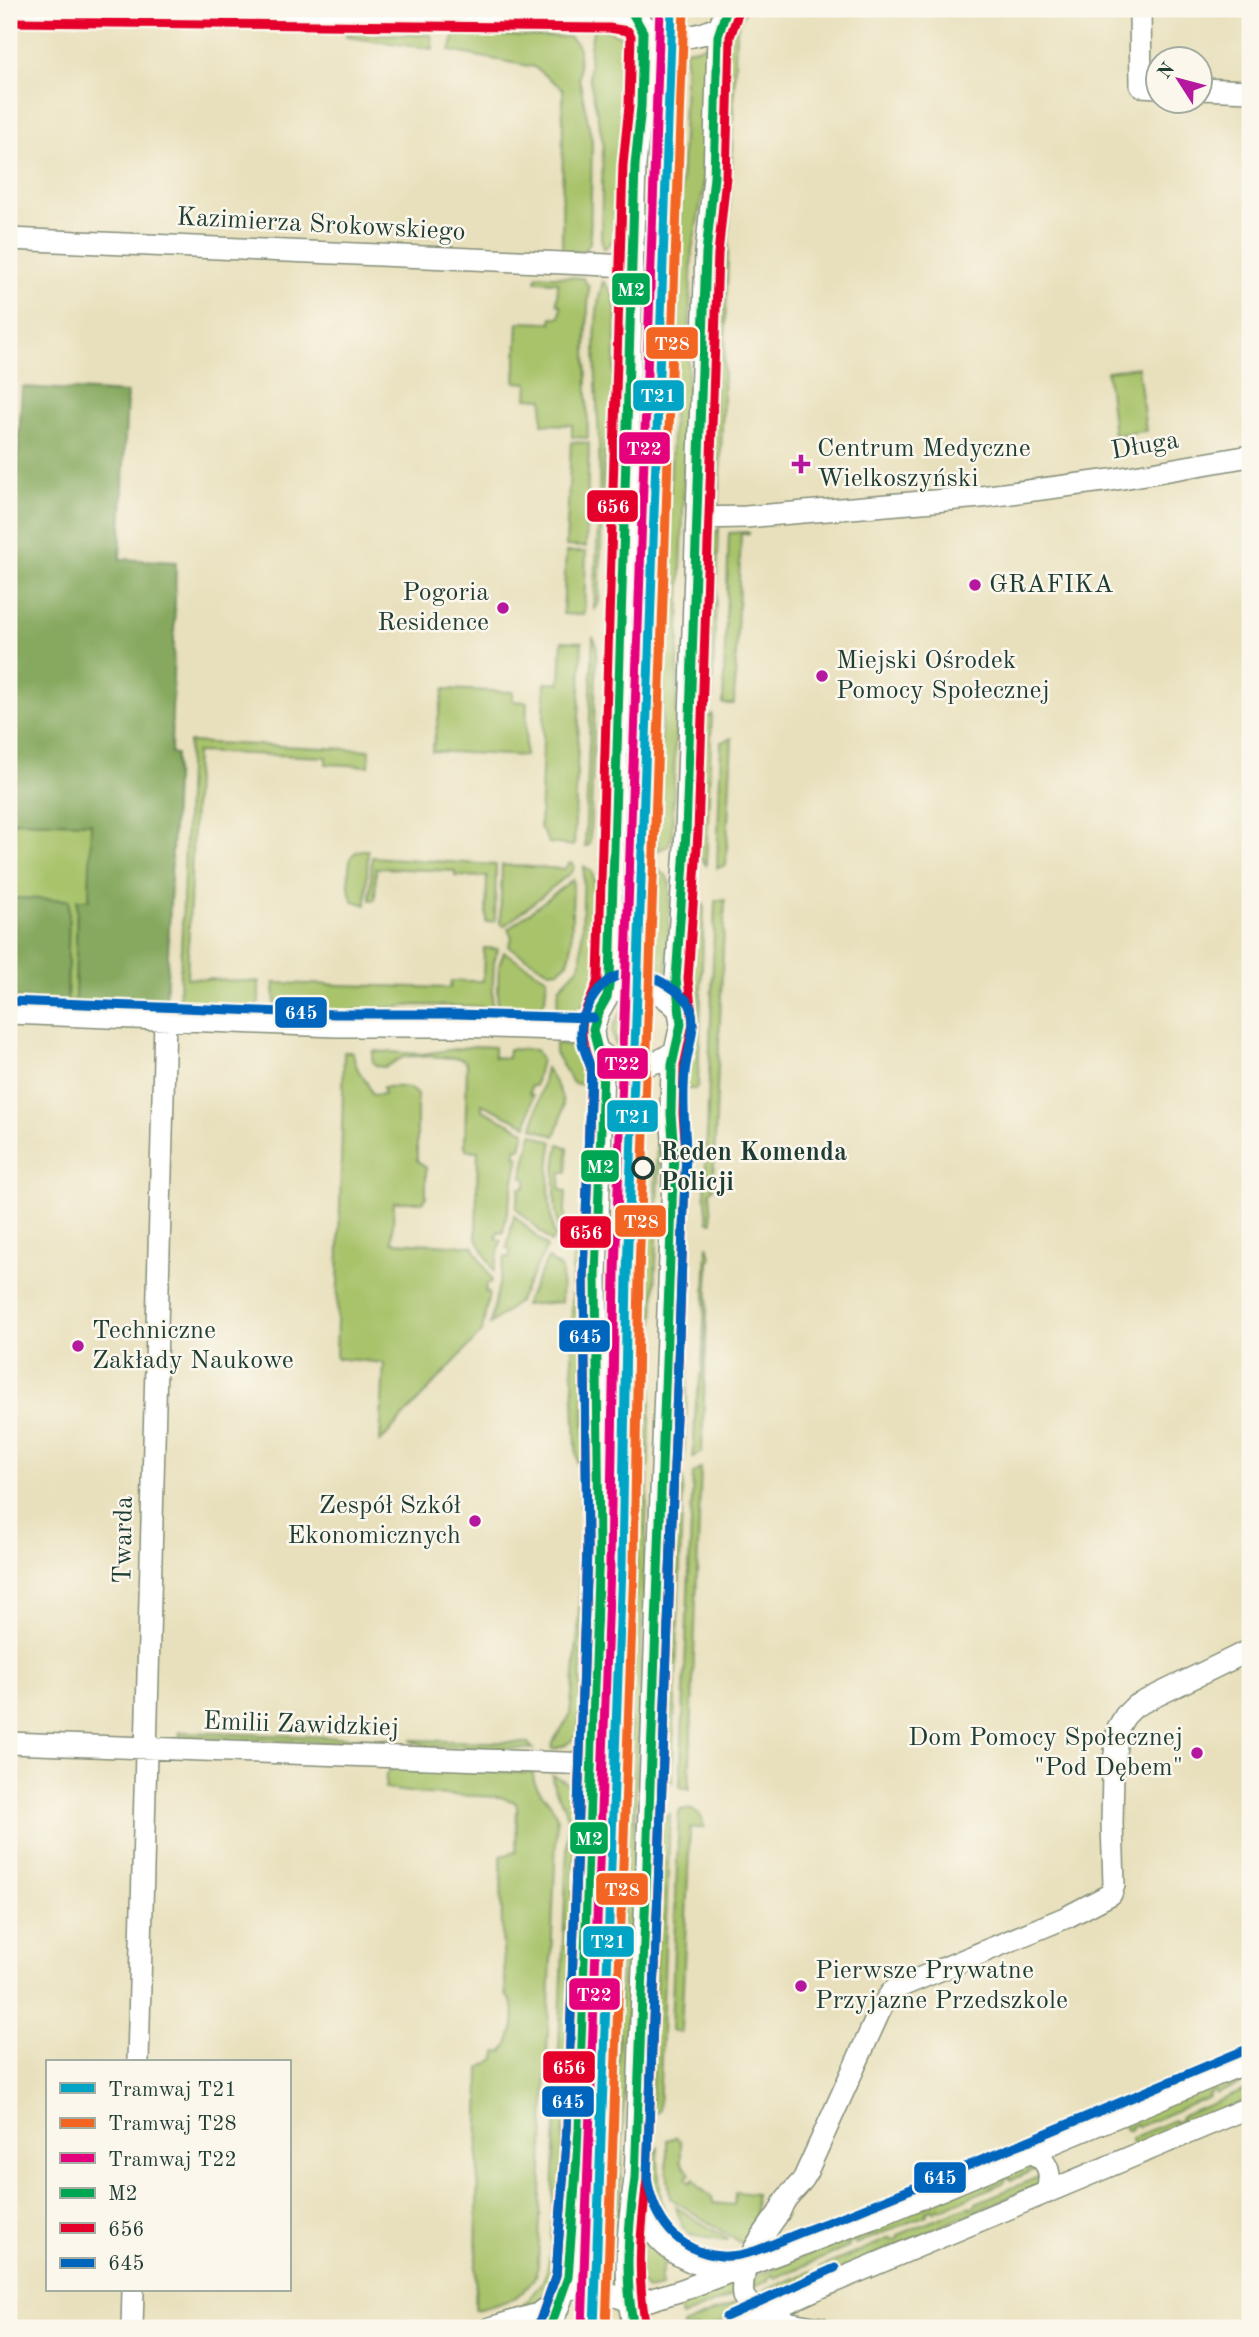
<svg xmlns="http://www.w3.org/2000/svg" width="1259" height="2337" font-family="'Old Standard TT',serif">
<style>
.green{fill:#a8c36a;stroke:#64804f;stroke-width:2}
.forest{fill:#86a95e;stroke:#527349;stroke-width:2}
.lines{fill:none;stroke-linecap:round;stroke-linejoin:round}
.minor-casing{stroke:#848e78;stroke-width:24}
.minor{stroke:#fff;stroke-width:21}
.bus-1-casing{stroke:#fbf7ec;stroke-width:14}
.bus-2-casing{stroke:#fbf7ec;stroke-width:14}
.bus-3-casing{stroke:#fbf7ec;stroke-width:14}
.bus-1{stroke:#00a651;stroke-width:9}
.bus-2{stroke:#e4002b;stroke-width:9}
.bus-3{stroke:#0065bd;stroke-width:9}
.tram-1-casing{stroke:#fbf7ec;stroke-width:14}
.tram-2-casing{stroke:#fbf7ec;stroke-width:14}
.tram-3-casing{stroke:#fbf7ec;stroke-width:14}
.tram-1{stroke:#02a4c6;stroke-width:9}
.tram-2{stroke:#f26522;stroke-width:9}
.tram-3{stroke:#e5007d;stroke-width:9}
.poi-dot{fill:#b5179e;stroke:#fbf7ec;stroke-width:2.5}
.stop-dot{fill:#fbf7ec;stroke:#1f3d34;stroke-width:3.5}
.labels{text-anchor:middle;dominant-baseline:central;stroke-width:5;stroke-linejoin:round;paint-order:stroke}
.street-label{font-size:26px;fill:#1f3d34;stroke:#fbf7ec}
.poi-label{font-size:26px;fill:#1f3d34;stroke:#fbf7ec;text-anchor:start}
.stop-label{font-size:26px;font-weight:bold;fill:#1f3d34;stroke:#fbf7ec;text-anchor:start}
.line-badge{stroke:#fbf7ec;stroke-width:2.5}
.badge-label{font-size:19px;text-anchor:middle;font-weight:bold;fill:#fff}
</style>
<rect width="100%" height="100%" fill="#fbf7ec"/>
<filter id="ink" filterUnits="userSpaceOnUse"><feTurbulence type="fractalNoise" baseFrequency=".0143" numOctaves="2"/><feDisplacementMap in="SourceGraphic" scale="14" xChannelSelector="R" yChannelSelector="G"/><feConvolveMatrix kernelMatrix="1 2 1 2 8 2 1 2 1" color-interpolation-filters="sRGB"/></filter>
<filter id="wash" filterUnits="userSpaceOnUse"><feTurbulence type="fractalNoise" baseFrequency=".00686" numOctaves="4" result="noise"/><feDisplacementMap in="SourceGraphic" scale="28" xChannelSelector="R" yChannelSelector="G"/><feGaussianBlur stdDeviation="1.57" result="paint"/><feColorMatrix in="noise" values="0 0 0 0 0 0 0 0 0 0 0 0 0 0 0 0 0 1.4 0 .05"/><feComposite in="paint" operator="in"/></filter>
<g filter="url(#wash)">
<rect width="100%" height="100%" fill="#e8e0bc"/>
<!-- green -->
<path class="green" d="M742 9H747L739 20 736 35 719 507 712 498V483L728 45 731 25Z
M466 25H573L572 29 568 31 461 29Z
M594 26C610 29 626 36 631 54 639 84 626 121 622 151 618 176 623 202 619 227 617 236 611 244 604 249L601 238 603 142 589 75 590 47Z
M346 34 431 35 433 49 346 37Z
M455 35 569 37 576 43 579 49V78L592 141 590 243 583 252 562 251 563 89 534 67 450 51Z
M655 45 666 49 638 850 630 845 627 836Z
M706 46 708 47 703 192 692 250 672 836 668 846 657 851 686 50Z
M537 275 583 278 589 287 586 347 588 438 572 437V425L542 424 543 399 527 398 528 383 515 382 518 322 551 323 552 317H560L561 305 557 304 558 282 536 281Z
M603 281 612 292 616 310 613 425 605 440 599 603 594 609C596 555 601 501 599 447 598 398 589 328 603 281Z
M1138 367 1146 431 1114 435 1107 371Z
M571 442 589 443 586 547 566 546Z
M719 528 712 702 705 696 710 547 712 537Z
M746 532 750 533 741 534 734 704H723L729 533Z
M566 552H586L584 615 563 614Z
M593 636 597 646 590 841 589 845 585 847Z
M562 641 582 642 574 846 549 843 540 827 545 683H560Z
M444 689 513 692V701L527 702 525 756 432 751Z
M712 714 706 865 701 858 699 852 704 719Z
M732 738 726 865 717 868 721 742Z
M189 742 370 750 369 766 326 764V757L196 752 187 978 259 982V1002L255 1009 179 1006Z
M13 821 92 823 89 900H77L75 1002 67 1001 69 900 10 898Z
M362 850H368L366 905 353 901C348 894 347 864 352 856 355 851 357 852 362 850Z
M372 857 496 865 495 921 486 922 487 877 455 876V871L376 868 375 900H370Z
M570 863 574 864 573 871 504 926 500 923 502 865 564 869Z
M584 866 592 872 594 881 593 922 600 933V980L594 992 579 1008 569 1012 556 1015 559 988 577 969 581 962Z
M637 868 633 979H620L623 880 628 872Z
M656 869 666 875 670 884 667 975 660 983H652Z
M573 879 571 951 568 962 559 970 549 971 509 947 512 937 508 929Z
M725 900 713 1189 710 1191 712 1222H708L705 1192 715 901Z
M704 904 698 1085 695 1089H682L683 1063 694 1027 687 995 689 922 699 907Z
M484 948 498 949 494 962 492 1007 417 1005 341 1012 277 1009 275 1007 274 983 450 988 451 981H483Z
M504 952 547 978 545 1000 541 1007H497L499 965Z
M634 998 632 1054 619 1049C602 1026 623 1020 625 1000Z
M555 1043C581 1045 592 1060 592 1086L573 1083 555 1053Z
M475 1046 494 1047V1057L508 1058 509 1049 536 1050 541 1059 535 1086H531L529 1094 533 1095 527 1125 482 1104V1110L525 1131 521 1148H517L515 1156 519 1157 503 1232 498 1231 496 1239 501 1241 494 1271 476 1237 478 1151 467 1150 465 1146 467 1064 464 1060 459 1058C442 1058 422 1054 405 1057 393 1059 387 1073 374 1064L372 1058 373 1051 423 1054Z
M344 1052H353C356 1077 368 1077 372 1095L384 1094 383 1087C397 1087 409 1084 417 1095V1160L426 1168V1197L422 1202H394L392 1242 473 1246 492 1280 491 1284H487L485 1292 489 1293 482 1332 380 1442 384 1363 336 1358Z
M546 1068C565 1098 568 1102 555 1136L533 1128Z
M611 1107H618L614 1220 625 1221 615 1621 592 2282 578 2278 584 2205 593 2133 613 1556 611 1283 616 1129Z
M658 1108H662L617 2281 615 2284H609L636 1581 644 1221H654Z
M532 1134 553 1142C547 1165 548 1214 555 1237L551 1242 516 1208 520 1188H525L527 1179 522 1177Z
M559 1144 568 1148 567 1172H561L560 1190 566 1191 564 1226 559 1232C554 1209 553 1167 559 1144Z
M514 1215 547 1247 518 1302 490 1324 505 1257 509 1258 511 1250 507 1248Z
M576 1234 582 1264 586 1517 579 1725C577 1740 566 1747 552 1749 552 1736 566 1727 570 1714L578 1633 583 1524 576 1447 572 1355V1268Z
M707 1245 710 1252 711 1260H709L702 1452 693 1457 696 1402 702 1370Z
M548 1258 562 1270 561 1302 524 1305Z
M680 1370H688L684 1461 679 1463 676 1461Z
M701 1468 689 1789 680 1787 693 1474Z
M683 1480 672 1782 667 1776 665 1770 675 1487Z
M180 1732 389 1739 376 1744 179 1737Z
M410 1740 528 1743 533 1749 425 1746Z
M392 1768 533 1773C532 1791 553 1799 557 1817L538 2266C532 2297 502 2304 475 2310L480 2068 495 2059 497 2052H503C514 2036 521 2010 506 1995L502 1934 501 1856 516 1852 517 1806 515 1802 500 1797 424 1794 385 1789 386 1774Z
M552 1775C570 1781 575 1791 576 1809L559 2257C555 2291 549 2294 522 2313V2306C544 2285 548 2276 551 2246L568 1823C568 1802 552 1794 552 1775Z
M688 1809C699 1811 703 1817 704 1828H690L681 2033 671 2030 679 1810Z
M670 1814 659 2111 653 2114 651 2112 662 1827 665 1818Z
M1250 2069V2080L1216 2094 1214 2091 1208 2094 1209 2097 1138 2127 1136 2124 1130 2127 1131 2130H1126L1123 2122Z
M1250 2088V2099L1133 2148 1131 2138 1174 2120 1175 2122 1181 2120 1180 2117Z
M676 2137 681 2142V2162L690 2174 686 2177 690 2183 694 2179 700 2188 712 2197 713 2203 734 2205 735 2193 737 2192 755 2194 756 2217 745 2241 739 2242 670 2198 667 2170V2140Z
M658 2147C658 2183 660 2205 673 2239 648 2221 639 2173 658 2147Z
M1023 2164 1039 2168 1011 2180 1010 2177 1004 2179 1005 2182 940 2210 939 2207 934 2212 932 2209 926 2211 927 2215 856 2244 854 2241 848 2244 849 2247 775 2278 773 2275 767 2278 768 2281 751 2288 754 2280 758 2275Z
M1043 2175 1040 2184 766 2301 760 2300 754 2295 812 2271 814 2273 820 2271V2268L890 2238 892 2241 898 2238V2235L969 2206 970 2208 976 2205V2203Z
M676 2207 727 2239 726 2241 689 2235 682 2226Z
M641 2232 666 2257 660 2279 661 2287 647 2290C635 2279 638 2251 639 2235Z
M732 2282 734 2295 681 2317 677 2299Z
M737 2302 744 2310 742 2314 707 2328H683V2325Z"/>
<!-- forest -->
<path class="forest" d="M22 387 127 393 120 559 176 562 171 753 176 754 166 1005 75 1002 77 900H89L91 823 13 821 10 898 69 900 67 1001 9 998V517H15Z"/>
</g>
<g filter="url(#ink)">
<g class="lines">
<defs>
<path id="minor" d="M1140 9 1141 86 1158 87
M9 10 610 16 635 20
M636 21C665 39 690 43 720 26
M1200 89 1250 91
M9 239 632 266
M697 518 746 517 981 497 1111 480 1250 456
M608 994C635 978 659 989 679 1010
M9 1013 336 1026H456L593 1030
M598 1051C623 1072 651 1070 676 1050
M9 1743 592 1764
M138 2062 165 1019
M1032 2152C1049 2162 1053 2174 1046 2193
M636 2193C648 2243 683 2269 734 2268
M565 2290 574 2288H589L628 2300 643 2302 682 2290 873 2218 1250 2061
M132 2328 133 2290
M490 2328 538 2314 560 2297
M550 2328 561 2300 568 2277 579 2130 599 1548 596 1277 603 1070 594 1040 593 1030 598 1013 607 997 610 979 611 896 626 489 635 165 641 107 643 46V32L630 9
M634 2328C622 2279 628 2229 635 2179L674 1152 671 1114 672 1065 681 1024 677 999 676 979 686 833 706 253 714 177 718 36 721 22 727 9
M731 2328 814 2290 1250 2107
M821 2328C794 2324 759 2321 743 2296 739 2264 761 2238 778 2214 781 2210 782 2204 786 2199 791 2192 799 2186 804 2178L882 2006 891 1993 899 1987 1067 1917 1111 1894 1114 1885 1112 1823 1113 1771 1118 1728 1125 1716 1135 1706 1250 1650"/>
</defs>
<!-- minor casing -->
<use href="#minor" class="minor-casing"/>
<!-- minor -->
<use href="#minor" class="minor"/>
<defs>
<path id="bus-1" d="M550 2328 568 2277 579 2130 599 1548 596 1277 603 1070 593 1030 598 1013 607 997 610 979 635 165 641 107 643 32 630 9
M634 2328C624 2278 628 2229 635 2179L674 1152 671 1114 672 1065 681 1024 676 979 686 833 706 253 714 177 718 36 727 9"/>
<path id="bus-2" d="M9 22 609 28 628 31 631 36 629 106 623 165 598 978C596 990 591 998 586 1009 578 1030 583 1047 591 1068L584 1277 587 1548 567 2129 556 2275 539 2324
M646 2326C636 2276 641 2229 647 2179L686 1152 683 1114 684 1066 693 1024 688 979 698 833 718 254 726 177 730 37 738 14"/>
<path id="bus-3" d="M9 1001 336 1014H456L593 1018
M726 2317 835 2268
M539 2324 556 2275 567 2129 587 1548 584 1277 591 1068C587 1056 580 1044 581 1031 581 1020 586 1011 591 1001 612 966 641 966 673 989 680 994 689 1000 691 1008 697 1030 687 1050 685 1072 682 1099 685 1125 686 1152L647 2178C654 2219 677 2252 721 2256 748 2258 773 2243 797 2234 817 2226 837 2219 857 2211 987 2159 1116 2104 1245 2050"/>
</defs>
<!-- bus-1 casing -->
<use href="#bus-1" class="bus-1-casing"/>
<!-- bus-2 casing -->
<use href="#bus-2" class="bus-2-casing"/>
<!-- bus-3 casing -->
<use href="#bus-3" class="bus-3-casing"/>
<!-- bus-1 -->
<use href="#bus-1" class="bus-1"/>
<!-- bus-2 -->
<use href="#bus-2" class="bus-2"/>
<!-- bus-3 -->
<use href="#bus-3" class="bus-3"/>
<defs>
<path id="tram-1" d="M594 2328 622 1566 627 1273 672 9"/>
<path id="tram-2" d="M606 2328 634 1566 639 1273 684 9"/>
<path id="tram-3" d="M582 2328 610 1566 615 1273 660 9"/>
</defs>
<!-- tram-1 casing -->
<use href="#tram-1" class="tram-1-casing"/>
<!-- tram-2 casing -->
<use href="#tram-2" class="tram-2-casing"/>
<!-- tram-3 casing -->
<use href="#tram-3" class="tram-3-casing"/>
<!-- tram-1 -->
<use href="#tram-1" class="tram-1"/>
<!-- tram-2 -->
<use href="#tram-2" class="tram-2"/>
<!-- tram-3 -->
<use href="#tram-3" class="tram-3"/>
</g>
</g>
<!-- markers -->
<g class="poi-dot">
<path d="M797.5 453.5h7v7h7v7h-7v7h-7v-7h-7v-7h7z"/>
<circle cx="975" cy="585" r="7"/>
<circle cx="503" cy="608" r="7"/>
<circle cx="822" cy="676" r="7"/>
<circle cx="78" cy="1346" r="7"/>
<circle cx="475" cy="1521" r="7"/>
<circle cx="1197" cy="1753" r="7"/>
<circle cx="801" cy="1986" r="7"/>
</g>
<circle class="stop-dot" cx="643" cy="1168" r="10"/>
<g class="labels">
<!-- street labels -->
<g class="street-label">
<text transform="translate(321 225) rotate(3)">Kazimierza Srokowskiego</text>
<text transform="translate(1145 446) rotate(-10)">Długa</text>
<text transform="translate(124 1540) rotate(-89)">Twarda</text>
<text transform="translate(301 1725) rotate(2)">Emilii Zawidzkiej</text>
</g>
<!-- poi labels -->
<g class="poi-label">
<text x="817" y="449">Centrum Medyczne<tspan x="817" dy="30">Wielkoszyński</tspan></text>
<text x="989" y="585">GRAFIKA</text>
<text x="489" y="593" text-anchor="end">Pogoria<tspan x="489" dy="30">Residence</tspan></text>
<text x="836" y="661">Miejski Ośrodek<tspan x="836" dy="30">Pomocy Społecznej</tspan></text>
<text x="92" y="1331">Techniczne<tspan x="92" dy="30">Zakłady Naukowe</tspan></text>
<text x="461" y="1506" text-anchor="end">Zespół Szkół<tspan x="461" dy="30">Ekonomicznych</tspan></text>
<text x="1183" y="1738" text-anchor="end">Dom Pomocy Społecznej<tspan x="1183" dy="30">"Pod Dębem"</tspan></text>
<text x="815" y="1971">Pierwsze Prywatne<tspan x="815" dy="30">Przyjazne Przedszkole</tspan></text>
</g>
<!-- stop labels -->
<g class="stop-label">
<text x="660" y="1153">Reden Komenda<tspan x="660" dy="30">Policji</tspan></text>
</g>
</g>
<g class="line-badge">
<rect x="611" y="272" width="40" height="34" rx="7" fill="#00a651"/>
<rect x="645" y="326" width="54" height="34" rx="7" fill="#f26522"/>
<rect x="632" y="379" width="53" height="33" rx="7" fill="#02a4c6"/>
<rect x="618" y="431" width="53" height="34" rx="7" fill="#e5007d"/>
<rect x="586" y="489" width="53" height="34" rx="7" fill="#e4002b"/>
<rect x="274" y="996" width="54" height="33" rx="7" fill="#0065bd"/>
<rect x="596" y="1047" width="53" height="33" rx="7" fill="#e5007d"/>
<rect x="606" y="1099" width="53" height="34" rx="7" fill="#02a4c6"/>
<rect x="580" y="1149" width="40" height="34" rx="7" fill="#00a651"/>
<rect x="614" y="1204" width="53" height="34" rx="7" fill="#f26522"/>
<rect x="559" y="1215" width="53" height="34" rx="7" fill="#e4002b"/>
<rect x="558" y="1319" width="53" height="34" rx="7" fill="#0065bd"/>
<rect x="569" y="1821" width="40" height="34" rx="7" fill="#00a651"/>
<rect x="595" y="1872" width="54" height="34" rx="7" fill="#f26522"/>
<rect x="582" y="1925" width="53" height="33" rx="7" fill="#02a4c6"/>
<rect x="568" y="1977" width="53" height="34" rx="7" fill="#e5007d"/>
<rect x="542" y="2050" width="54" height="34" rx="7" fill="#e4002b"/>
<rect x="541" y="2085" width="54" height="33" rx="7" fill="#0065bd"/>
<rect x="913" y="2161" width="54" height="33" rx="7" fill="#0065bd"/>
</g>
<g class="badge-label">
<text x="631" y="296">M2</text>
<text x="672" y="350">T28</text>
<text x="658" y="402">T21</text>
<text x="644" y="455">T22</text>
<text x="613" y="513">656</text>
<text x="301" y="1019">645</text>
<text x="622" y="1070">T22</text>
<text x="633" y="1123">T21</text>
<text x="600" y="1173">M2</text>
<text x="641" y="1228">T28</text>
<text x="586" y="1239">656</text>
<text x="585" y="1343">645</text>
<text x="589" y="1845">M2</text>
<text x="622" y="1896">T28</text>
<text x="608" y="1948">T21</text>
<text x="594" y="2001">T22</text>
<text x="569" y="2074">656</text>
<text x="568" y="2108">645</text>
<text x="940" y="2184">645</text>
</g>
<!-- margin -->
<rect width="1259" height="2337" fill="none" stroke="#fbf7ec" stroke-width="35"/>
<!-- legend -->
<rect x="46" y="2060" width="245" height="231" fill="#fbf7ec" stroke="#a3ada2" stroke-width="2"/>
<rect x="60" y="2083" width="35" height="10" fill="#02a4c6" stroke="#a3ada2" stroke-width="2"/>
<text x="108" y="2096" font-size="21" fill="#1f3d34">Tramwaj T21</text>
<rect x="60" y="2118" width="35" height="10" fill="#f26522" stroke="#a3ada2" stroke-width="2"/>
<text x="108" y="2130" font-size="21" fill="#1f3d34">Tramwaj T28</text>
<rect x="60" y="2153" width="35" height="10" fill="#e5007d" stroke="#a3ada2" stroke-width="2"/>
<text x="108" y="2166" font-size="21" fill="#1f3d34">Tramwaj T22</text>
<rect x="60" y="2188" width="35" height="10" fill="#00a651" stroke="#a3ada2" stroke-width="2"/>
<text x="108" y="2200" font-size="21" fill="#1f3d34">M2</text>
<rect x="60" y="2223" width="35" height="10" fill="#e4002b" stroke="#a3ada2" stroke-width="2"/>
<text x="108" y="2236" font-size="21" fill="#1f3d34">656</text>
<rect x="60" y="2258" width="35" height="10" fill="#0065bd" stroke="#a3ada2" stroke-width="2"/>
<text x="108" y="2270" font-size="21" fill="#1f3d34">645</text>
<!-- north arrow -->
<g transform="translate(1179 80) rotate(306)"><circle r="33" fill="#fbf7ec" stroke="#a3ada2" stroke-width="2"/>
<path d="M0-5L12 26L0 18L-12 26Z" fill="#b5179e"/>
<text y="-10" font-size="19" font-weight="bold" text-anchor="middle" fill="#1f3d34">N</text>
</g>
</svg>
